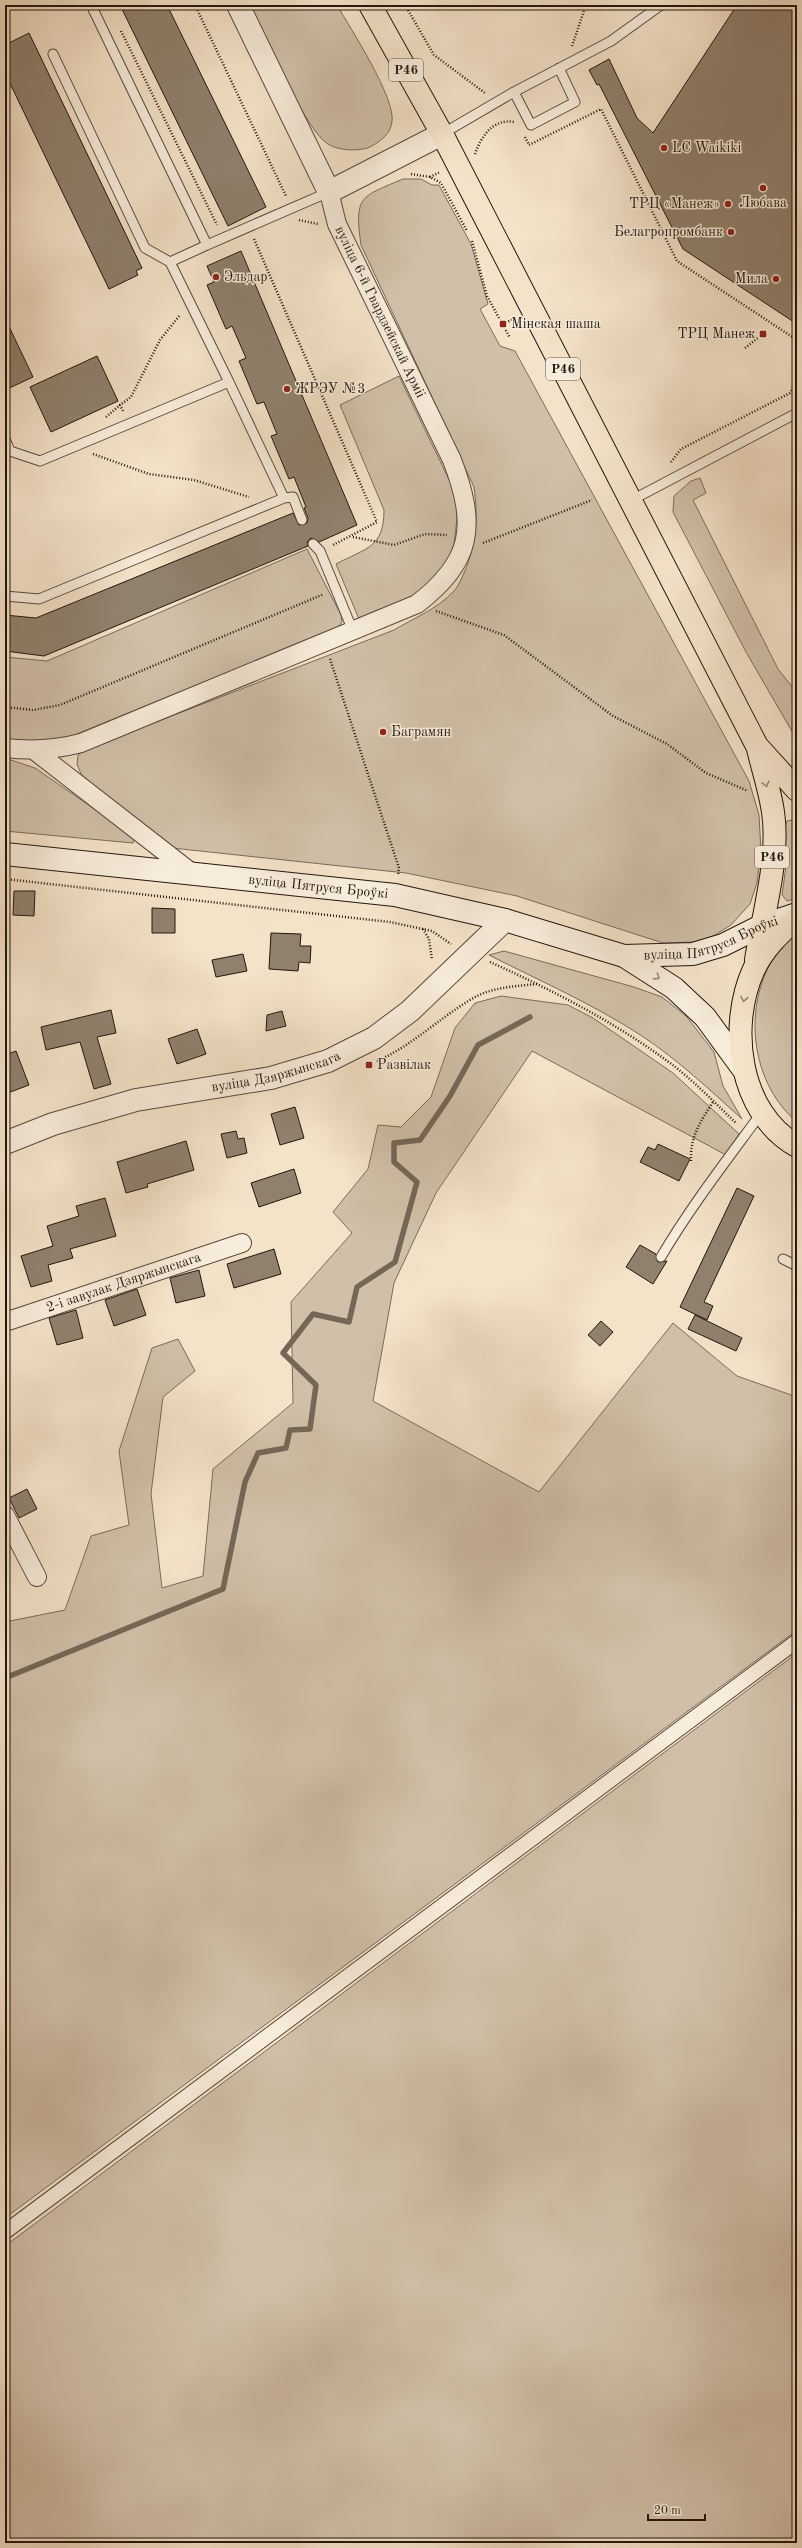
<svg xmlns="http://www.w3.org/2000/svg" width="802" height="2548" font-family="'Old Standard TT',serif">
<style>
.green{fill:#d1c0a9;stroke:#7a6b5c}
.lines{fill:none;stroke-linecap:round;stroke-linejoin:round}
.stream{stroke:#756758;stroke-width:5.5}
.building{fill:#90816f;stroke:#22160e}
.service-casing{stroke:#57493d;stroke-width:11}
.pedestrian-casing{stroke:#57493d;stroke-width:16}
.minor-casing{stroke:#57493d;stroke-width:20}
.tertiary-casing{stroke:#57493d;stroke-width:24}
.secondary-casing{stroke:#22160e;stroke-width:24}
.primary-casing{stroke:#22160e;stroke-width:24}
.path{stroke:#22160e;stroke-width:2.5;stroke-dasharray:1 2;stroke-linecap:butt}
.service{stroke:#f8eddc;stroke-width:9}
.pedestrian{stroke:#f8eddc;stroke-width:14}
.minor{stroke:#f8eddc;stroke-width:18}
.tertiary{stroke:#f8eddc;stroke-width:22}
.secondary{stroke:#f8eddc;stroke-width:22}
.primary{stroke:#f5e3c9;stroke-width:22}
.oneway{stroke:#968775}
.oneway2{stroke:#988c7f}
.poi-dot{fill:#8f2418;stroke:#f8eddc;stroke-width:1.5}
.labels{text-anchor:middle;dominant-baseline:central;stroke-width:3;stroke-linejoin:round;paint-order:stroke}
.shield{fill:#f8eddc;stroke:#62564c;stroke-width:1}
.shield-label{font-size:13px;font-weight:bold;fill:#22160e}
.poi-label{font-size:14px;fill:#22160e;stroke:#f8eddc;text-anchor:start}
.street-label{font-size:14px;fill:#22160e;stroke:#f8eddc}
</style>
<rect width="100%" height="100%" fill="#f5e3c9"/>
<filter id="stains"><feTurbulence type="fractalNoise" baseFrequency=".005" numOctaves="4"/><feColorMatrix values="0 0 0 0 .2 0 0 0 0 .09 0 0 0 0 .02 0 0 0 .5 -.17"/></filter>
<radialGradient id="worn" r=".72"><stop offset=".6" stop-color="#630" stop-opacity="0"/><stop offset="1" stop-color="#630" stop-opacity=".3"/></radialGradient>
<!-- green -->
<path class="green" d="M249 5H337C350 28 396 98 392 122 390 134 382 140 372 146 362 152 338 151 328 144 305 130 263 33 249 5Z
M403 179H421L432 185H439L471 244 488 304 480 309 500 346 515 351 749 781 759 815 761 851 757 883 750 904 731 925 713 936 693 942 663 943 517 896 406 873 172 848 116 806 81 774 77 764 78 755 86 749 394 630C414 618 437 609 453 592 459 586 463 575 466 568 477 540 478 516 474 487L361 245C354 196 360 197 403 179Z
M399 376 456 494 457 518 454 545 447 563 432 581 415 595 359 619 336 564C366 548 384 548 384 510L340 405Z
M700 478 706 493 693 500 778 669 797 693V740L746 652 673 512 674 496 691 481Z
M307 549 341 615 342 622 338 627 67 738 29 742 5 739V657L47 661Z
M5 758 35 768 135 837 133 843 5 831Z
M792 820 797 823V898L787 901 782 895 786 866 785 826 787 821Z
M797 932V1122C742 1076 740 977 797 932Z
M504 951 634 987 662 997 686 1016 714 1052 723 1086 742 1119C710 1090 678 1060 642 1036 593 1004 540 981 489 955Z
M501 996 568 1005 593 1018 673 1073 739 1134 726 1155 532 1051 436 1193 394 1283 373 1401 539 1492 673 1323 737 1376 797 1397V1630L5 2218V1622L65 1610 91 1536 129 1525 119 1451 152 1348 178 1339 195 1371 163 1397 151 1494 162 1588 203 1576 213 1469 293 1403 291 1302 352 1233 333 1212 368 1169 378 1125 401 1127 431 1097 455 1028 475 1003Z
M797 1653V2543H5V2246Z"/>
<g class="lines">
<!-- stream -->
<path class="stream" d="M5 1678 223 1589 245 1482 258 1453 286 1448 290 1430 310 1429 316 1385 283 1353 313 1314 349 1322 357 1287 395 1262 417 1182 394 1162V1143L420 1140 450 1096 478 1045 530 1017"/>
</g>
<!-- building -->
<path class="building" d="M120 5H167L266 207 228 226Z
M737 5H797V324L683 249 599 84 597 85 589 70 609 59 637 118 653 133Z
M29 33 142 268 136 271 138 275 109 289 5 73V45Z
M241 251 357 525 319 542 311 538 307 542 308 546 44 656 5 651V615L36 618 293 513 299 525 307 523 308 518 304 508 306 507 294 477 289 479 271 436 277 434 264 402 257 404 239 361 246 358 232 326 226 329 207 285 214 282 207 266Z
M5 318 33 377 5 390Z
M97 356 118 401 51 432 30 387Z
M14 891H35L34 916 13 915Z
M152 908 175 909V933H152Z
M271 933 301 934 300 946H311L310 963 299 962 298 971 269 969Z
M243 954 247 971 216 977 212 960Z
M111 1010 116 1033 97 1037 111 1084 94 1089 80 1042 46 1050 41 1027Z
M282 1011 286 1026 266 1031 267 1015Z
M197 1029 206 1054 177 1064 168 1039Z
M16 1051 29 1085 5 1094V1055Z
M295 1107 304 1138 280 1145 271 1114Z
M236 1131 238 1139 244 1138 247 1153 227 1158 221 1134Z
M186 1141 194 1170 147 1184 148 1187 126 1193 117 1162Z
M658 1144 690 1159 679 1181 640 1162 648 1147 655 1150Z
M294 1169 301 1193 259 1207 251 1183Z
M737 1188 754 1196 704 1302 713 1306 707 1320 680 1307Z
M105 1198 116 1236 70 1249 73 1258 48 1265 52 1281 31 1287 21 1256 53 1246 47 1226 79 1216 76 1206Z
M640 1245 656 1254 658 1262 667 1261 653 1284 626 1267Z
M274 1249 281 1274 234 1288 227 1264Z
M199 1270 205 1296 176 1303 170 1278Z
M137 1289 146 1315 114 1326 105 1300Z
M76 1310 83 1338 57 1345 49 1318Z
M695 1315 742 1338 736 1351 688 1329Z
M601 1321 613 1332 600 1346 588 1335Z
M27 1489 37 1509 19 1518 9 1498Z"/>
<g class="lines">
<defs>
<path id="service" d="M53 54 145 248 170 262
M514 92 531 125 575 102 559 68
M442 134 514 92 611 41 661 5
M207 245 329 192
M5 439 10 451 40 461 229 382 170 262 207 245 91 5
M284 498 293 497 302 520
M630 501 795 414
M313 544 320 551 353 631
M5 596 39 599 284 498 229 382
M661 1257C691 1206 727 1160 762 1112
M783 1259 797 1266"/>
<path id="pedestrian" d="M5 2232 797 1641"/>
<g id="minor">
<path d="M5 748C32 751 55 750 81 743L417 604C473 561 477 525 452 460L337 224 329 192"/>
<path d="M35 751 192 873"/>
<path id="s1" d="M5 1322 242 1243"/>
<path d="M5 1515 37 1577"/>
</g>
<g id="tertiary">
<path d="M238 5 329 192 442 134"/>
<path id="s2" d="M5 1143 53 1124 136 1100 271 1078 328 1061 374 1038 410 1011 505 920"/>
</g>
<g id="secondary">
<path id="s3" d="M5 854 395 895 505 920 624 956 674 988 705 1017 743 1069"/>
<path id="s4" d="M624 956 693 954 723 945 761 926 797 914"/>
</g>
<path id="primary" d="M370 5 442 134 757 746 797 790
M797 918C780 933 764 948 754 969 728 1025 738 1113 797 1146
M756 960C763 914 780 857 773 812 770 791 763 770 758 749"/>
</defs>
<!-- service casing -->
<use href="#service" class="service-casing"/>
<!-- pedestrian casing -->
<use href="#pedestrian" class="pedestrian-casing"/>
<!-- minor casing -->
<use href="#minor" class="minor-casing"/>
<!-- tertiary casing -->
<use href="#tertiary" class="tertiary-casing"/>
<!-- secondary casing -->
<use href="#secondary" class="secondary-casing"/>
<!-- primary casing -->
<use href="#primary" class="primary-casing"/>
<!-- path -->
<path class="path" d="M195 5 286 196
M405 5 434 55 485 93
M121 31 217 225
M572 46 586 5
M525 137 529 145 601 109 677 261 797 340
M475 154C481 137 493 118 514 122
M411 174 430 177 441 183 467 231
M430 177 440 172
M299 220 318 224
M254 239 377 522 333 545
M472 241 487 296 510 338
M503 324 515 318
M745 348 763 334
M123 411 120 405 131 397 160 340 180 315
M106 417 120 405
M93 454 149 474 194 480 249 497
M671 462 681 449 790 393 797 380
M353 537 394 545 425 534 447 535
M483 543 592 500
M436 611 504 635 613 716 667 744 706 773 748 791
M330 659 399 868 398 875
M5 707 33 710 60 705 324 594
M5 879 390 922 432 931 451 944
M423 929 429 939 432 960
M490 962C554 991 617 1023 674 1066 696 1083 716 1104 736 1123
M377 1061C414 1045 442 1015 477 996 495 987 518 986 537 984
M691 1161C690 1137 700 1122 713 1102"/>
<!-- service -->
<use href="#service" class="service"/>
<!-- pedestrian -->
<use href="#pedestrian" class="pedestrian"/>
<!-- minor -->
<use href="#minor" class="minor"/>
<!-- tertiary -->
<use href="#tertiary" class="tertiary"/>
<!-- secondary -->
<use href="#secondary" class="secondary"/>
<!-- primary -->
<use href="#primary" class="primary"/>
</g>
<!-- one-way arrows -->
<defs><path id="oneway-chevron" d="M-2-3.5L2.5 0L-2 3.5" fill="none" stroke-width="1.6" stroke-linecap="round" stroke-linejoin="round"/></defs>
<g class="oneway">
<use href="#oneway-chevron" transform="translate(766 784) rotate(76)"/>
<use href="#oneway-chevron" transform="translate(744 999) rotate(100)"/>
</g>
<use class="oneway2" href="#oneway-chevron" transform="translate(657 977) rotate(33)"/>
<!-- markers -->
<g class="poi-dot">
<circle cx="664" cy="148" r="4"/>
<circle cx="763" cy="188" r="4"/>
<circle cx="728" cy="204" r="4"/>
<circle cx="731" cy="232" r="4"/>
<circle cx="216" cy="277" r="4"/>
<circle cx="776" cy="279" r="4"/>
<rect x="499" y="320" width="8" height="8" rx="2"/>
<rect x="759" y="330" width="8" height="8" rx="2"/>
<circle cx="287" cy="389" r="4"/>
<circle cx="383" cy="732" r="4"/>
<rect x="365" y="1061" width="8" height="8" rx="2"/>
</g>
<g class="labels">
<!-- shield labels -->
<g class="shield">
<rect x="389" y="59" width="34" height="22" rx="3"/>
<rect x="546" y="358" width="34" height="22" rx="3"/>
<rect x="755" y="846" width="34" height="22" rx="3"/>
</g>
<g class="shield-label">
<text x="406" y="70">Р46</text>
<text x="563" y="369">Р46</text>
<text x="772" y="857">Р46</text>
</g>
<!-- poi labels -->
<g class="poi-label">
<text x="672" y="148">LC Waikiki</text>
<text x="763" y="203" text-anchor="middle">Любава</text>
<text x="720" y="204" text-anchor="end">ТРЦ «Манеж»</text>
<text x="723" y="232" text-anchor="end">Белагропромбанк</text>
<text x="224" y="277">Эльдар</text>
<text x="768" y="279" text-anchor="end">Мила</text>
<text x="511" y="324">Мінская шаша</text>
<text x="755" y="334" text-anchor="end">ТРЦ Манеж</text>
<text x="295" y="389">ЖРЭУ №3</text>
<text x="391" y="732">Баграмян</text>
<text x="377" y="1065">Развілак</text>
</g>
<!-- street labels -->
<g class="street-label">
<text transform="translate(380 312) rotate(64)">вуліца 6-й Гвардзейскай Арміі</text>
<text stroke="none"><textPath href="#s3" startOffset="315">вуліца Пятруся Броўкі</textPath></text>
<text stroke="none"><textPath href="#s4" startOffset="90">вуліца Пятруся Броўкі</textPath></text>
<text stroke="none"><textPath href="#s2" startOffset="281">вуліца Дзяржынскага</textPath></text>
<text stroke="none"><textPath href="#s1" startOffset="125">2-і завулак Дзяржынскага</textPath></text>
</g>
</g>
<!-- margin -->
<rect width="802" height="2548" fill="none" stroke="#f5e3c9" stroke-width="20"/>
<rect x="6" y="6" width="790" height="2536" fill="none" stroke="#22160e" stroke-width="2"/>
<rect x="10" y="10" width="782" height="2528" fill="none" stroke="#22160e"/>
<!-- scale -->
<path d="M648 2514v6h57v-6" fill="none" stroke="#22160e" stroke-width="2"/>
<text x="654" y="2514" font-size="12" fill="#22160e" stroke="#f8eddc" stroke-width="3" paint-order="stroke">20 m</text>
<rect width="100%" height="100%" filter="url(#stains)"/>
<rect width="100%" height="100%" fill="url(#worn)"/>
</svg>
